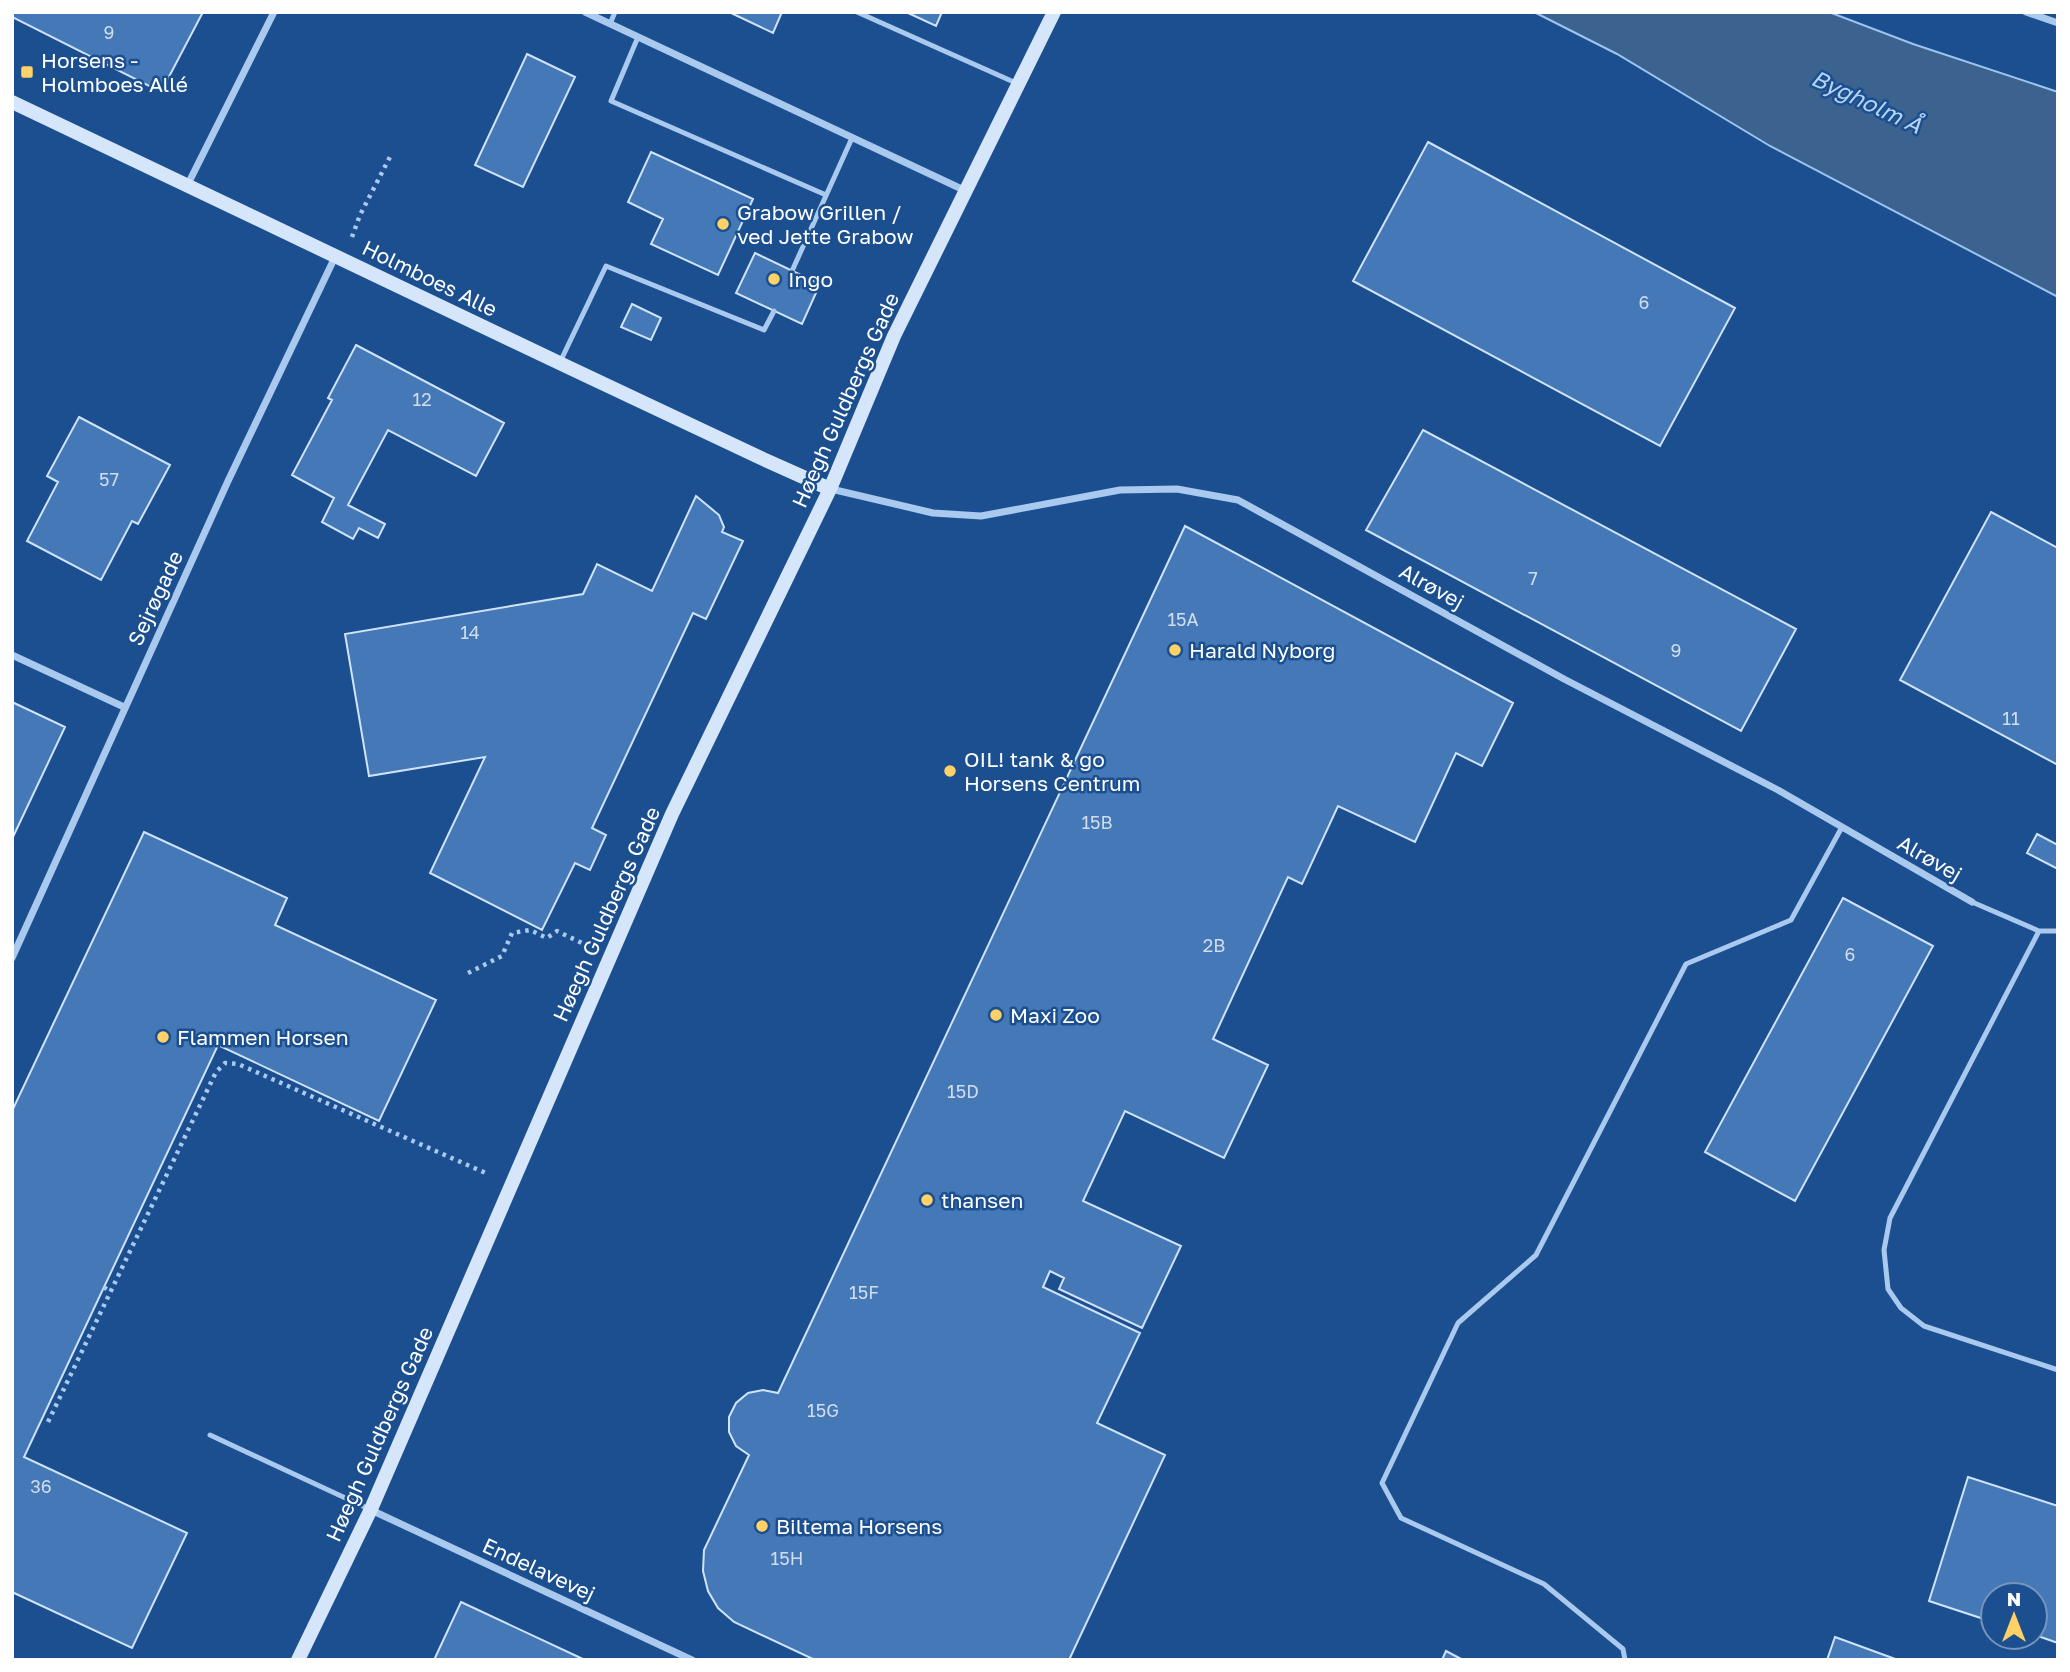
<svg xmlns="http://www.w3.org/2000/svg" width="2070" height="1672" font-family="'Golos Text',sans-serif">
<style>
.water{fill:#3c6290;stroke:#9cc4f0;stroke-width:2}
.building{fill:#4478b7;stroke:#cfe3fa;stroke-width:2}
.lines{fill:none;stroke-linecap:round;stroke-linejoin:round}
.path{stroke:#a9c9ee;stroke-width:4.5;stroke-dasharray:3.5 5;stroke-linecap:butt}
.lane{stroke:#a9c9ee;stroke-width:5}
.street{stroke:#a9c9ee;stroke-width:7}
.secondary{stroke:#d6e6fa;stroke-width:14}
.poi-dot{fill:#ffd166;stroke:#1b4f8f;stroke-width:2.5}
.labels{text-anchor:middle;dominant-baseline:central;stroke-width:5;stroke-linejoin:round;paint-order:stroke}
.number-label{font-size:18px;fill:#d0dded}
.poi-label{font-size:21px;fill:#fff;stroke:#1b4f8f;text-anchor:start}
.street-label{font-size:21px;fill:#fff;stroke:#1b4f8f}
.water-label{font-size:23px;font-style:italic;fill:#b5d3f5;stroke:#1b4f8f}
</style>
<rect width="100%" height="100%" fill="#1b4f8f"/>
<!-- water -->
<path class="water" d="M1534 12H1829L1913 44 2058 92V297L1770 146 1617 54Z"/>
<!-- building -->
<path class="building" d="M12 12H203L161 92 12 17Z
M729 12H782L773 33Z
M906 12H942L936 26Z
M527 54 575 77 523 187 475 165Z
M1428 142 1735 308 1660 446 1353 281Z
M651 152 753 199 718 275 651 244 663 219 628 202Z
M755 253 820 284 802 324 736 293Z
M632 304 661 318 651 340 621 327Z
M356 345 504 423 476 476 388 430 348 505 385 524 378 538 359 528 353 539 322 522 334 498 292 475 332 400 328 398Z
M79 417 170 465 138 524 132 521 101 580 27 541 58 482 47 476Z
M1423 430 1796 629 1741 731 1366 530Z
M696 496 719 515 724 527 722 532 743 541 706 619 693 613 592 828 606 835 590 870 575 863 542 930 430 873 485 757 369 776 345 634 583 594 597 564 652 591Z
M1991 512 2058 548V765L1900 680Z
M1185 526 1513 703 1482 766 1456 753 1415 842 1338 806 1302 884 1288 877 1213 1039 1268 1065 1224 1158 1125 1111 1083 1201 1181 1246 1142 1328 1059 1289 1064 1278 1050 1271 1043 1287 1140 1333 1097 1423 1165 1455 1069 1660H815L734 1622 718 1608 708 1591 703 1571 704 1550 749 1455 736 1446 729 1432V1417L736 1403 748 1393 763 1390 778 1393Z
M12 702 65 727 12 839Z
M144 832 287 898 275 925 436 1000 379 1121 218 1045 24 1457 187 1533 132 1648 12 1592V1111Z
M2037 834 2058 845V869L2027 853Z
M1843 898 1933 946 1795 1201 1705 1152Z
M1968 1477 2058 1506V1643L2035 1635V1595H1993V1622L1929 1601Z
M461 1602 585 1660H434Z
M1835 1637 1898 1660H1827Z
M1446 1651 1463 1660H1442Z"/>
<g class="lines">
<!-- path -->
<path class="path" d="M352 237 360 215 392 153
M468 973 502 956 512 933 530 930 547 938 557 931 588 946
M104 1287 110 1292
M48 1422 216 1072 225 1063 238 1064 488 1174"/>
<!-- lane -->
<path class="lane" d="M857 12 1016 83
M610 24 615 12
M638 37 611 101 826 195
M792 271 852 138
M561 360 606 266 764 330 774 311
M1972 902 2039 931H2058
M2039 931 1890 1218 1884 1250 1888 1289 1901 1308 1924 1326 2058 1370
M210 1435 369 1509
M1625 1660 1623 1649 1544 1584 1401 1518 1382 1483 1458 1323 1536 1255 1686 964 1791 920 1842 827"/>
<!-- street -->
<path class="street" d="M585 12 966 191
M2026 12 2058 23
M188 184 274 12
M831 489 933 513 981 516 1120 490 1177 489 1238 500 1564 679 1778 790 1972 902
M12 655 124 707
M12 958 228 481 335 257
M371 1510 692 1660"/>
<!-- secondary -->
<path class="secondary" d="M12 102 570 368 763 459 830 489
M298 1660 371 1509 672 814 830 489 894 336 1054 12"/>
</g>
<!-- markers -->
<g class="poi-dot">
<rect x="20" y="65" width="14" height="14" rx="3.5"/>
<circle cx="723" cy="224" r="7"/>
<circle cx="774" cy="279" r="7"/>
<circle cx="1175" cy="650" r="7"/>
<circle cx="950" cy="771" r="7"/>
<circle cx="996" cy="1015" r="7"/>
<circle cx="163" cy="1037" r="7"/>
<circle cx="927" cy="1200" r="7"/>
<circle cx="762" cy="1526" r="7"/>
</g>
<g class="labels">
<!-- number labels -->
<g class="number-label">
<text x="109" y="32">9</text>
<text x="1644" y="302">6</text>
<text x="422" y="399">12</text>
<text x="109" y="479">57</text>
<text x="1533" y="578">7</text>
<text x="1183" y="619">15A</text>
<text x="470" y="632">14</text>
<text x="1676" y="650">9</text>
<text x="2011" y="718">11</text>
<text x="1097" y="822">15B</text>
<text x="1214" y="945">2B</text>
<text x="1850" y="954">6</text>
<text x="963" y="1091">15D</text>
<text x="864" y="1292">15F</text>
<text x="823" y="1410">15G</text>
<text x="41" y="1486">36</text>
<text x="787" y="1558">15H</text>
</g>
<!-- poi labels -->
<g class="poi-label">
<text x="41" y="60">Horsens -<tspan x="41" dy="24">Holmboes Allé</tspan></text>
<text x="737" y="212">Grabow Grillen /<tspan x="737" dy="24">ved Jette Grabow</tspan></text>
<text x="788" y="279">Ingo</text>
<text x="1189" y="650">Harald Nyborg</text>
<text x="964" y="759">OIL! tank &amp; go<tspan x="964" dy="24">Horsens Centrum</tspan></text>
<text x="1010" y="1015">Maxi Zoo</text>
<text x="177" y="1037">Flammen Horsen</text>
<text x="941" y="1200">thansen</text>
<text x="776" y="1526">Biltema Horsens</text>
</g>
<!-- street labels -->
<g class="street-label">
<text transform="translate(430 278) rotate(26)">Holmboes Alle</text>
<text transform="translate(845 400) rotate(-66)">Høegh Guldbergs Gade</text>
<text transform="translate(1432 586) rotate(29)">Alrøvej</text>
<text transform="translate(155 598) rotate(-65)">Sejrøgade</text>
<text transform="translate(1930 858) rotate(30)">Alrøvej</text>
<text transform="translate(606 914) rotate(-66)">Høegh Guldbergs Gade</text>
<text transform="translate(379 1434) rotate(-66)">Høegh Guldbergs Gade</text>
<text transform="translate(539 1569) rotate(25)">Endelavevej</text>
</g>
<!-- water labels -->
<g class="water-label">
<text transform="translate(1867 101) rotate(25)">Bygholm Å</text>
</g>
</g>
<!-- border -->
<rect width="2070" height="1672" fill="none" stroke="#ffffff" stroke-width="28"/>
<!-- north arrow -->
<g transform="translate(2014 1616)"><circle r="33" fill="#1b4f8f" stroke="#7695bc" stroke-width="2"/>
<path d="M0-5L12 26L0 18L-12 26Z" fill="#ffd166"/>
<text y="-10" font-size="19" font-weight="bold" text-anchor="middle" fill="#ffffff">N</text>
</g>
</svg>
